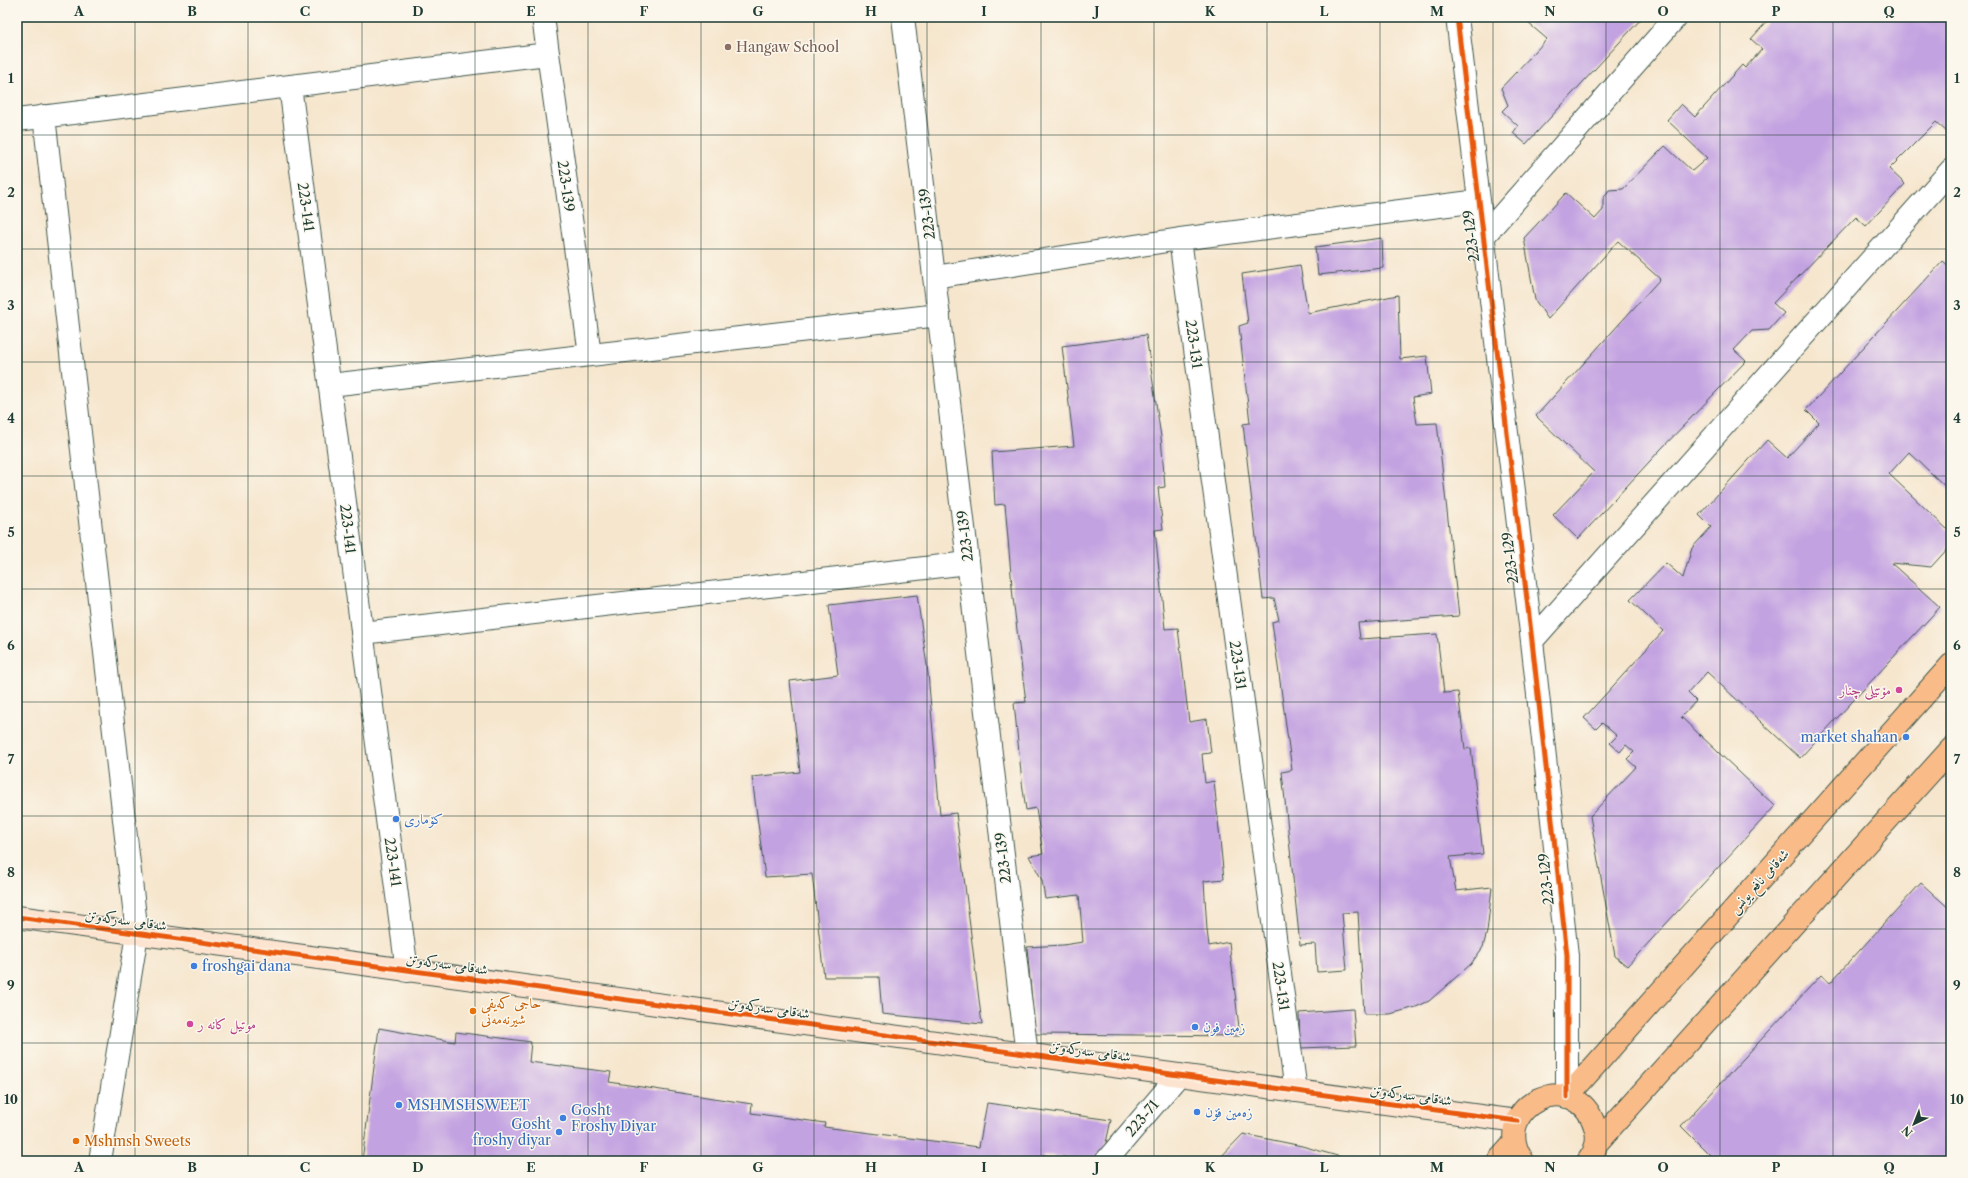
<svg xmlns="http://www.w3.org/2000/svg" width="1968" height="1178" font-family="'Libre Caslon Text',Amiri,serif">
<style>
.building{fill:#c3a2e1}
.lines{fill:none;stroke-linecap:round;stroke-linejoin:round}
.street-casing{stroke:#3f564b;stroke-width:24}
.secondary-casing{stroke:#3f564b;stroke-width:24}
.primary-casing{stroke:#3f564b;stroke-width:24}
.street{stroke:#fff;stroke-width:22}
.secondary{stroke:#fde4d0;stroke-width:22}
.primary{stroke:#f9bc89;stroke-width:22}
.cycleway-casing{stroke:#fbf7ec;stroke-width:8}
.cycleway{stroke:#e8590c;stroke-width:5}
.grid{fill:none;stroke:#1f3d34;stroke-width:1;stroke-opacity:0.55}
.education-dot{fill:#8d6e63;stroke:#fbf7ec;stroke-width:1.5}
.hotel-dot{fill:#d1479c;stroke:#fbf7ec;stroke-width:1.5}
.shop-dot{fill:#3f7fe0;stroke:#fbf7ec;stroke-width:1.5}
.food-dot{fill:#e8710a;stroke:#fbf7ec;stroke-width:1.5}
.labels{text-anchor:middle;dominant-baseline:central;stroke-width:3;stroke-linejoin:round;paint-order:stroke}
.education-label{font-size:14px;fill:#785e54;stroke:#fbf7ec;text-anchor:start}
.street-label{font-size:14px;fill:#1f3d34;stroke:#fbf7ec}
.hotel-label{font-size:14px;fill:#b23c85;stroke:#fbf7ec;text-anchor:end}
.shop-label{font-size:14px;fill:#366cbe;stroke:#fbf7ec;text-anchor:start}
.food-label{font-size:14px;fill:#c56008;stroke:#fbf7ec;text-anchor:start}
.neatline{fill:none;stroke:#1f3d34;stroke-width:1.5}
.grid-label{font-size:13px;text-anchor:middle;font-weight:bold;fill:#1f3d34}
</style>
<rect width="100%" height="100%" fill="#fbf7ec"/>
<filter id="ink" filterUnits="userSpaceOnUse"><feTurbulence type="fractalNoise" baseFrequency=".025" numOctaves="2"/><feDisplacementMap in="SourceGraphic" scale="8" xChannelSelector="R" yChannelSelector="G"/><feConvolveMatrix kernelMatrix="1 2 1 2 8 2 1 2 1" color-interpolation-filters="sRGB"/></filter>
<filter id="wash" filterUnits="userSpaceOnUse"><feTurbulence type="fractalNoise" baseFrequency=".012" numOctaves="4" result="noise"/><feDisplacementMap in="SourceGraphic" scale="16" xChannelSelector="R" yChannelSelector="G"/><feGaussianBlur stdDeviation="0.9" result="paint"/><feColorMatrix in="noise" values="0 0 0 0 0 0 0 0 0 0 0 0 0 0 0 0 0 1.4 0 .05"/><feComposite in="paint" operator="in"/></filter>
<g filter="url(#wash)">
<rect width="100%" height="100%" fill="#f6e6ce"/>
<g id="blocks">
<!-- building -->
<path class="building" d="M1521 17H1638L1641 19 1526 144 1513 133 1518 126 1502 111 1508 105 1501 88 1547 39Z
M1771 17H1951V128L1947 132 1936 122 1889 169 1905 184 1866 226 1856 217 1773 303 1784 313 1769 330 1752 331 1734 350 1746 361 1661 449 1578 539 1553 515 1594 472 1536 416 1660 279 1618 241 1548 319 1535 300 1524 238 1566 193 1595 219 1603 210V199L1609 190 1623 189 1665 146 1692 171 1707 158 1667 120 1681 104 1695 117 1742 65 1745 68 1762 49 1751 39Z
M1382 238 1383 268 1318 275 1315 247Z
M1943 261 1951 268V492L1909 452 1889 474 1951 533V545L1931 567 1891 563 1940 607 1800 758 1707 672 1688 693 1696 701 1681 717 1775 806 1627 966 1615 956 1590 816 1636 767 1627 759 1634 752 1626 745 1620 752 1610 743 1617 736 1602 723 1596 729 1584 718 1663 631 1630 600 1666 563 1683 578 1692 548 1711 527 1699 515 1767 440 1787 458 1819 423 1806 410Z
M1300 265 1308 313 1398 295 1400 359 1427 356 1431 394 1413 397 1417 424 1437 423 1459 616 1358 623 1360 639 1437 634 1444 693 1458 692 1465 749 1471 748 1483 854 1450 857 1456 891 1492 887 1487 932 1483 947 1471 964 1429 1001 1416 1007 1390 1014H1364L1358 912 1342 913 1347 970 1317 972 1315 944 1300 945 1282 772 1292 770 1272 622 1279 620 1274 598 1263 599 1243 424 1250 423 1239 326 1248 323 1242 274Z
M1146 335 1161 437 1165 487 1158 488 1163 529 1155 530 1165 629 1178 628 1189 722 1207 719 1211 753 1202 754 1205 783 1214 781 1224 879 1204 881 1207 930 1209 946 1229 942 1240 1036 1035 1034 1027 947 1063 945 1083 942 1079 895 1045 899 1042 880 1029 856 1043 854 1036 808 1026 810 1022 782 1014 703 1026 702 1013 598 1005 504 995 505 992 452 1074 446 1062 346Z
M917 595 928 673 940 815 956 813 982 1024 882 1014 879 977H824L812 874 765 877 752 777 800 772 790 681 838 675 829 605Z
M1921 883 1951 910V1161H1716L1681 1126 1821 975 1830 983Z
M1353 1009 1356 1046 1300 1048 1299 1013Z
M379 1028 455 1042 456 1032 531 1042 529 1062 611 1072 609 1082 752 1104 751 1113 825 1123 824 1127 979 1147 987 1103 1111 1120 1102 1161 1043 1155 1042 1161H362Z
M1243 1134 1302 1146 1355 1161H1217Z"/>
</g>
</g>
<g filter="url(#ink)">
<use href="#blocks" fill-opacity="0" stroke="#3f564b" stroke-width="1"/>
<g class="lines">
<defs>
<path id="street" d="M543 17 590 355
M903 17 1027 1055
M1457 17 1532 641 1567 955V1097
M290 86 407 971
M44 116 137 934 100 1161
M17 120 547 54
M1483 237 1676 17
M1180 239 1296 1091
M934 277 1180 239 1479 201
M330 385 939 315
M362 633 968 563
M1532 641 1951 170
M1106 1161 1179 1075"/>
<path id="secondary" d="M17 917 1517 1121"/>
<path id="primary" d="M1567 1097 1951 665
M1596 1144 1951 749
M1498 1161 1514 1143
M1523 1161C1486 1106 1577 1064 1595 1127 1599 1138 1596 1152 1588 1161"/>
</defs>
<!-- street casing -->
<use href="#street" class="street-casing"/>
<!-- secondary casing -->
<use href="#secondary" class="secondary-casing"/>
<!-- primary casing -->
<use href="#primary" class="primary-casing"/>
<!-- street -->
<use href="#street" class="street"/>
<!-- secondary -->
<use href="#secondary" class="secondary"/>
<!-- primary -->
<use href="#primary" class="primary"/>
<defs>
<path id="cycleway" d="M1457 17 1532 641 1567 955V1097
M17 917 1517 1121"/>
</defs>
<!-- cycleway casing -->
<use href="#cycleway" class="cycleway-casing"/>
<!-- cycleway -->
<use href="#cycleway" class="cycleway"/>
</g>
</g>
<!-- grid -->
<path class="grid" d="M135 17V1161M248 17V1161M362 17V1161M475 17V1161M588 17V1161M701 17V1161M814 17V1161M927 17V1161M1041 17V1161M1154 17V1161M1267 17V1161M1380 17V1161M1493 17V1161M1606 17V1161M1720 17V1161M1833 17V1161M17 135H1951M17 249H1951M17 362H1951M17 476H1951M17 589H1951M17 702H1951M17 816H1951M17 929H1951M17 1043H1951"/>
<!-- markers -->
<circle class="education-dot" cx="728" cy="47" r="4"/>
<g class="hotel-dot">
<circle cx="1899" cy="690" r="4"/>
<circle cx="190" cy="1024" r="4"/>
</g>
<g class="shop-dot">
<circle cx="1906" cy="737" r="4"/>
<circle cx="396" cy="819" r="4"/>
<circle cx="194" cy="966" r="4"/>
<circle cx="1195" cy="1027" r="4"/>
<circle cx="399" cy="1105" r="4"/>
<circle cx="1197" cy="1112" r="4"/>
<circle cx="563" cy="1118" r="4"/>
<circle cx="559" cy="1132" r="4"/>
</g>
<g class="food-dot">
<circle cx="473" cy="1011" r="4"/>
<circle cx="76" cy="1141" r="4"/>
</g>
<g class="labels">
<!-- education labels -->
<g class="education-label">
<text x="736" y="47">Hangaw School</text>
</g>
<!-- street labels -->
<g class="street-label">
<text transform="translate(566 186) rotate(82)">223-139</text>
<text transform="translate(306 207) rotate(82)">223-141</text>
<text transform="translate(927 214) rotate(-97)">223-139</text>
<text transform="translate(1471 236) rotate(-97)">223-129</text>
<text transform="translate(1194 344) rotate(82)">223-131</text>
<text transform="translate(348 529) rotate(83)">223-141</text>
<text transform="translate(965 536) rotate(-97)">223-139</text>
<text transform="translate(1510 558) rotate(-97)">223-129</text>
<text transform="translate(1238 665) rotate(82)">223-131</text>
<text transform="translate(1003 858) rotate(-97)">223-139</text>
<text transform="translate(393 862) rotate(82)">223-141</text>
<text transform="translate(1546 879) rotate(-96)">223-129</text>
<text transform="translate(1759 881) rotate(-48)">شەقامی نافع یونس</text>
<text transform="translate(126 920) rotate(8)">شەقامی سەرکەوتن</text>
<text transform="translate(447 964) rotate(8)">شەقامی سەرکەوتن</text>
<text transform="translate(1281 986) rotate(82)">223-131</text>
<text transform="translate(769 1008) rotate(8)">شەقامی سەرکەوتن</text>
<text transform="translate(1090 1051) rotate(8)">شەقامی سەرکەوتن</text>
<text transform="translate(1411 1095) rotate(8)">شەقامی سەرکەوتن</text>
<text transform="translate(1142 1118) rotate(-50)">223-71</text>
</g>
<!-- hotel labels -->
<g class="hotel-label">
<text x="1891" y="690">مۆتێلی چنار</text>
<text x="198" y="1024" text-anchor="start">موتيل كانه ر</text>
</g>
<!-- shop labels -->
<g class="shop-label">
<text x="1898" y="737" text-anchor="end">market shahan</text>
<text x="404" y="819">كۆماری</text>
<text x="202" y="966">froshgai dana</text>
<text x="1203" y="1027">زمين فون</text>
<text x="407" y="1105">MSHMSHSWEET</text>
<text x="571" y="1110">Gosht<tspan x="571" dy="16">Froshy Diyar</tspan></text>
<text x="1205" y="1112">زەمین فۆن</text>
<text x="551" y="1124" text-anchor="end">Gosht<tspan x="551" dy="16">froshy diyar</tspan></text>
</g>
<!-- food labels -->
<g class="food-label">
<text x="481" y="1003">حاجی کەیفی<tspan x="481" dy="16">شیرنەمەنی</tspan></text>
<text x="84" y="1141">Mshmsh Sweets</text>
</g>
</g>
<!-- margin -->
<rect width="1968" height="1178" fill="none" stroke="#fbf7ec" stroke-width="44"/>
<!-- north arrow -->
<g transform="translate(1914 1124) rotate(223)" stroke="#fbf7ec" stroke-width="3" paint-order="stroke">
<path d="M0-3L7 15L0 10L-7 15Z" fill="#1f3d34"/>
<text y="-6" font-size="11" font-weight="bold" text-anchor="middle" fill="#1f3d34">N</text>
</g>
<rect x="22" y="22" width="1924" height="1134" class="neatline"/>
<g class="grid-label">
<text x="79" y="16">A</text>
<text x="192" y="16">B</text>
<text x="305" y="16">C</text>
<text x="418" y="16">D</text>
<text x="531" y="16">E</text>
<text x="644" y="16">F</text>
<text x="758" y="16">G</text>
<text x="871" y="16">H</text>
<text x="984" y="16">I</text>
<text x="1097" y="16">J</text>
<text x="1210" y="16">K</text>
<text x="1324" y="16">L</text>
<text x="1437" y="16">M</text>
<text x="1550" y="16">N</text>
<text x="1663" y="16">O</text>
<text x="1776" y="16">P</text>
<text x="1889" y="16">Q</text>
<text x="11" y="83">1</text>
<text x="1957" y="83">1</text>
<text x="11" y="197">2</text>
<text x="1957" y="197">2</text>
<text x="11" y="310">3</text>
<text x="1957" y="310">3</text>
<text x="11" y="423">4</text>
<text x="1957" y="423">4</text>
<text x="11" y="537">5</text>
<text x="1957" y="537">5</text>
<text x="11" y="650">6</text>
<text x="1957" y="650">6</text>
<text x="11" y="764">7</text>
<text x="1957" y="764">7</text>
<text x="11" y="877">8</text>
<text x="1957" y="877">8</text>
<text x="11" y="990">9</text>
<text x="1957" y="990">9</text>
<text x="11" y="1104">10</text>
<text x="1957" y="1104">10</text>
<text x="79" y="1172">A</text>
<text x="192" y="1172">B</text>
<text x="305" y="1172">C</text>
<text x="418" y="1172">D</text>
<text x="531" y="1172">E</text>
<text x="644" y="1172">F</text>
<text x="758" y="1172">G</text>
<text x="871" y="1172">H</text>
<text x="984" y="1172">I</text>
<text x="1097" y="1172">J</text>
<text x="1210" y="1172">K</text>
<text x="1324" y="1172">L</text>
<text x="1437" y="1172">M</text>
<text x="1550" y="1172">N</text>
<text x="1663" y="1172">O</text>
<text x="1776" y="1172">P</text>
<text x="1889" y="1172">Q</text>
</g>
</svg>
